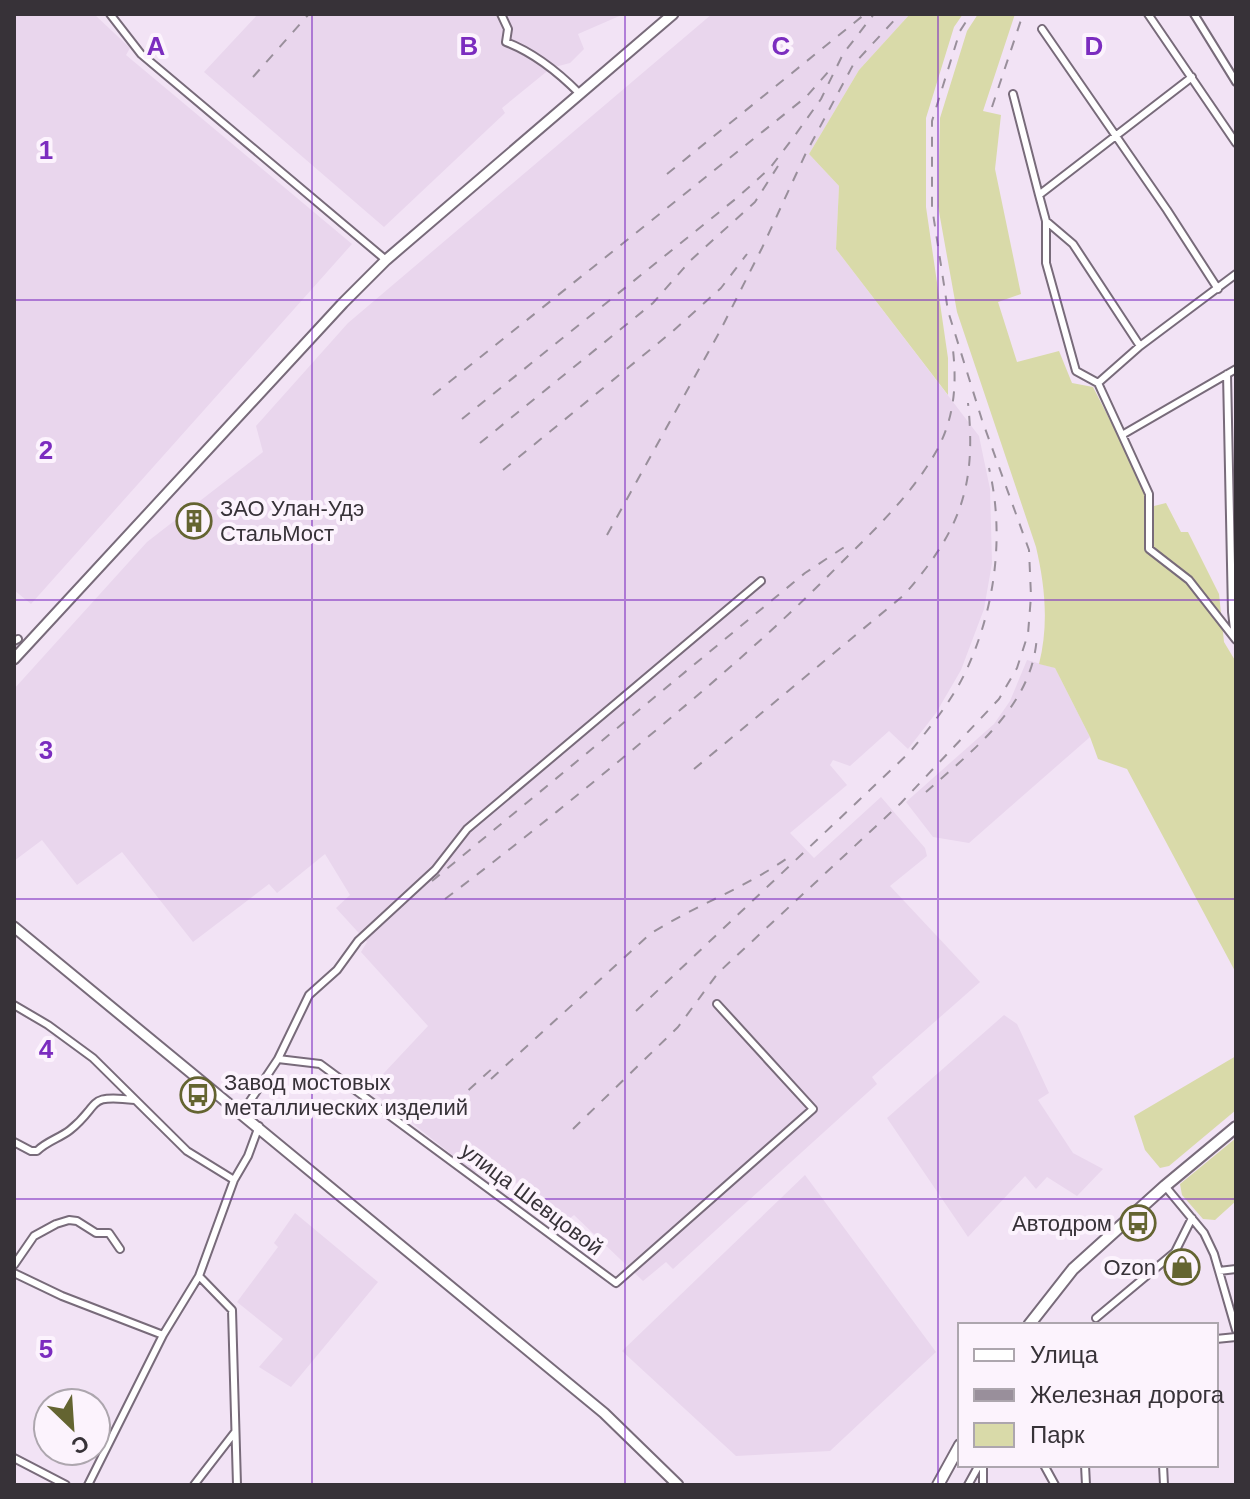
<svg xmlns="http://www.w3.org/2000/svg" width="1250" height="1499" font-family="Arial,sans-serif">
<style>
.built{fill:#e9d6ed}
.green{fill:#d9daa9}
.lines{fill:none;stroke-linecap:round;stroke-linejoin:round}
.street-casing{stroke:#786b7a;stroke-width:10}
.secondary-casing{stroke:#786b7a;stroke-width:13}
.primary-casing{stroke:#786b7a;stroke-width:14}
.street{stroke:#fff;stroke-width:6}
.secondary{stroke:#fff;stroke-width:9}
.primary{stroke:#fff;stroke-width:10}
.rail{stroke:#998f9b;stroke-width:2;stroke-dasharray:10 10;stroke-linecap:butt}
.grid{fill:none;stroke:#7b2cbf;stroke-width:2;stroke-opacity:0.55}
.labels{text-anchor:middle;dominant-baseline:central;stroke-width:8;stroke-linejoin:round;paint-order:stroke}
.poi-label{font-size:22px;fill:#373238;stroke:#fcf3fd;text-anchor:start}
.street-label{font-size:22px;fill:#373238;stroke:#fcf3fd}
.grid-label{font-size:26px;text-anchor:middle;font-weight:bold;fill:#7b2cbf;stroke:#fcf3fd;stroke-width:8;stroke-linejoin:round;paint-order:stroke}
</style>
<rect width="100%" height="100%" fill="#f2e3f5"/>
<!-- built -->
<path class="built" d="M14 14H94L130 48 126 55 352 244 31 604 14 590Z
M258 14H624L578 34 584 49 570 63 551 68 502 108 505 113 384 227 204 72Z
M712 14H910L859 70 809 154 839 186 836 249 979 436 990 489 992 563 984 609 961 670 936 713 908 749 889 731 850 766 833 760 830 765 847 785 790 833 814 858 881 797 925 848 927 856 890 886 980 982 872 1077 877 1084 673 1269 666 1262 643 1281 574 1215 568 1220 486 1162 475 1173 369 1089 428 1026 361 952 367 942 336 908 350 895 325 854 277 893 269 884 193 942 122 852 77 885 42 840 14 861V689L147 542 263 452 256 426 348 323Z
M1027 660 1055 668 1090 737 969 843 933 837 906 802 994 724 1010 701Z
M1004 1015 1017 1024 1049 1093 1038 1100 1073 1153 1103 1169 1077 1196 1047 1177 1036 1189 1025 1176 968 1237 887 1118Z
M805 1175 936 1352 830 1451 736 1456 622 1351Z
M295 1213 378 1282 291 1387 259 1367 283 1339 237 1302 278 1247 274 1243Z"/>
<!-- green -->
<path class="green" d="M910 14H963L954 27 926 118V207L948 358V395L836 249 839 186 809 154 859 70Z
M978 14H1015L983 111 1001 115 995 169 1021 294 998 302 1017 362 1059 351 1072 383 1093 387 1154 506 1166 503 1181 532H1188L1219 594 1224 642 1236 662V973L1127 769 1098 759 1090 737 1055 668 1039 664C1049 625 1045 585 1036 547L957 312 938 206 940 118 967 31Z
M1236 1056V1110L1169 1166 1160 1168 1145 1150 1134 1116Z
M1236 1138V1201L1215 1220 1203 1219 1182 1195 1180 1184Z"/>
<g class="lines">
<defs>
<path id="street" d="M110 14 141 54 386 260
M501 14 508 29 506 42C535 53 558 72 579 93
M1148 14 1236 143
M1194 14 1236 82
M1042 29 1167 210 1218 289
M1013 94 1039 195
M1046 221 1073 244 1140 346
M1236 369 1122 435 1149 494V549L1189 580 1236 640
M1227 374 1232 612 1235 638
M1098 383 1076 371 1046 263V221L1039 195 1192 77
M1122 435 1098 383 1140 346 1236 274
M14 641 18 639
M14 1005 48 1025 93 1058 187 1151 234 1180
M278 1059 309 995 337 970 358 941 435 870 467 829 761 581
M242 1113 278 1059 320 1064 616 1283 813 1109 717 1004
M14 1142 31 1151H37C47 1141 60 1138 70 1130 102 1104 85 1094 135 1100
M1165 1186 1204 1233 1214 1254 1236 1330
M14 1265 34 1236 56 1224 69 1220 77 1221 96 1233H109L120 1249
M1219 1271 1236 1269
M14 1273 62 1296 163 1335 199 1276
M1096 1318 1175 1252 1192 1218
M1216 1339 1236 1337
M14 1458 66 1485
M983 1465V1485
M1044 1465 1055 1485
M1085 1465 1086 1485
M1163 1465 1164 1485
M88 1485 163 1335
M194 1485 235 1432
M237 1485 232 1310 199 1276 234 1180 248 1156 259 1126
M968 1485 979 1465"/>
<path id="secondary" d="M14 659 343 303 386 260 673 14
M14 927 604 1413 678 1485"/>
<path id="primary" d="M1029 1325 1073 1269 1165 1186 1236 1127
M938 1485 960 1445"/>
</defs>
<!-- street casing -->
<use href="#street" class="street-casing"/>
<!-- secondary casing -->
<use href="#secondary" class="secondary-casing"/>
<!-- primary casing -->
<use href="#primary" class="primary-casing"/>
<!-- street -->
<use href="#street" class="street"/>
<!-- secondary -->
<use href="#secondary" class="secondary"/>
<!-- primary -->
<use href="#primary" class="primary"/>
<!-- rail -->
<path class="rail" d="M253 77 309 14
M992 107 1023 14
M667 174 865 14
M433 395 806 97 828 72
M462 419 738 197 770 168 793 138 821 99 843 54 874 14
M480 443 653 303 691 260 755 202 778 166
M503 470 673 331 721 288 747 254
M607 535 719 333 762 248 805 155 853 65 900 14
M694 769 904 595C959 532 977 488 968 403
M926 792C974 749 1035 704 1037 633
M432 881 805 573 852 542
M445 899C523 840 598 779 673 716 730 668 786 619 839 565 874 530 912 495 937 450 954 418 957 386 953 350
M636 1011 910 752C930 727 952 701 966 671 995 609 1005 535 989 468
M491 1079 650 934C694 906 743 889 786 859
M439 1117 495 1066
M573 1129 678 1027 718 973 901 803 999 699 1017 668 1028 634 1031 596 1029 550 982 420 948 311 932 207V121L960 31 971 14"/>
</g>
<!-- grid -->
<path class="grid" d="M312 14V1485M625 14V1485M938 14V1485M14 300H1236M14 600H1236M14 899H1236M14 1199H1236"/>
<!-- icons -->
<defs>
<symbol id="building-ring" viewBox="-11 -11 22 22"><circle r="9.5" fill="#fcf3fd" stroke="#646431" stroke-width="1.5"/><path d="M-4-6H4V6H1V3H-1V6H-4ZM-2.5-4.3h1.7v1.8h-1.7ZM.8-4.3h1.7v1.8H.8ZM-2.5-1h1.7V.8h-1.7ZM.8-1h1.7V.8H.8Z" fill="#646431"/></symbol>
<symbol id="bus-ring" viewBox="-11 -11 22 22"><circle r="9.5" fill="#fcf3fd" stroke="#646431" stroke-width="1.5"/><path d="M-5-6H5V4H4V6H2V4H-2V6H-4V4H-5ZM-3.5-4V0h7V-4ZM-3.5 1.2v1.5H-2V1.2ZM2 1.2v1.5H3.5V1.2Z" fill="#646431"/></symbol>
<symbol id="shop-ring" viewBox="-11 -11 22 22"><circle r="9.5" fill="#fcf3fd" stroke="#646431" stroke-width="1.5"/><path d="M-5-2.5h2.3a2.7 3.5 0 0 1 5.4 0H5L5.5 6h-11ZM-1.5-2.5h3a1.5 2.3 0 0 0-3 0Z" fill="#646431"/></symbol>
</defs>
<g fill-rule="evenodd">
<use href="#building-ring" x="174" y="501" width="40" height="40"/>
<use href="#bus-ring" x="178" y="1075" width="40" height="40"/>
<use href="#bus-ring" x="1118" y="1203" width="40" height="40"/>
<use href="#shop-ring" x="1162" y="1247" width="40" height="40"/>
</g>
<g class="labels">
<!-- poi labels -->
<g class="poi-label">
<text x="220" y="508">ЗАО Улан-Удэ<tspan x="220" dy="25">СтальМост</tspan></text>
<text x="224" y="1082">Завод мостовых<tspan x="224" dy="25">металлических изделий</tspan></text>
<text x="1112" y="1223" text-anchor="end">Автодром</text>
<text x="1156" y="1267" text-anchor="end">Ozon</text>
</g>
<!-- street labels -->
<g class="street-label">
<text transform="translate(532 1199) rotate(37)">улица Шевцовой</text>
</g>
</g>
<g class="grid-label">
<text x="156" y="55">A</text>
<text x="469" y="55">B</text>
<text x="781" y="55">C</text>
<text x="1094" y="55">D</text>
<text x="46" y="159">1</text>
<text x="46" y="459">2</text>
<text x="46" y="759">3</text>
<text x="46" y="1058">4</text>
<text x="46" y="1358">5</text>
</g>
<!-- border -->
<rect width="1250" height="1499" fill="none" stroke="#373238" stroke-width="32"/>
<!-- legend -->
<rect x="958" y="1323" width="260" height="144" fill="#fcf3fd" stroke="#ada6ae" stroke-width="2"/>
<rect x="974" y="1349" width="40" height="12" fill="#ffffff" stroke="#ada6ae" stroke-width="2"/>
<text x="1030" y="1363" font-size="24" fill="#373238">Улица</text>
<rect x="974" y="1389" width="40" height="12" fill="#998f9b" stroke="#ada6ae" stroke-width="2"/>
<text x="1030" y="1403" font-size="24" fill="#373238">Железная дорога</text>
<rect x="974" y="1423" width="40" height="24" fill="#d9daa9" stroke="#ada6ae" stroke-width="2"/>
<text x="1030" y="1443" font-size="24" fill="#373238">Парк</text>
<!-- north arrow -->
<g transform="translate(72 1427) rotate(155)"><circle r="38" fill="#fcf3fd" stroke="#ada6ae" stroke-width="2"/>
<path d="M0-6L14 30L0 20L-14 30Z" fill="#646431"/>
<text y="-12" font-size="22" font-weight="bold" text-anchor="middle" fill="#373238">С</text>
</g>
</svg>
